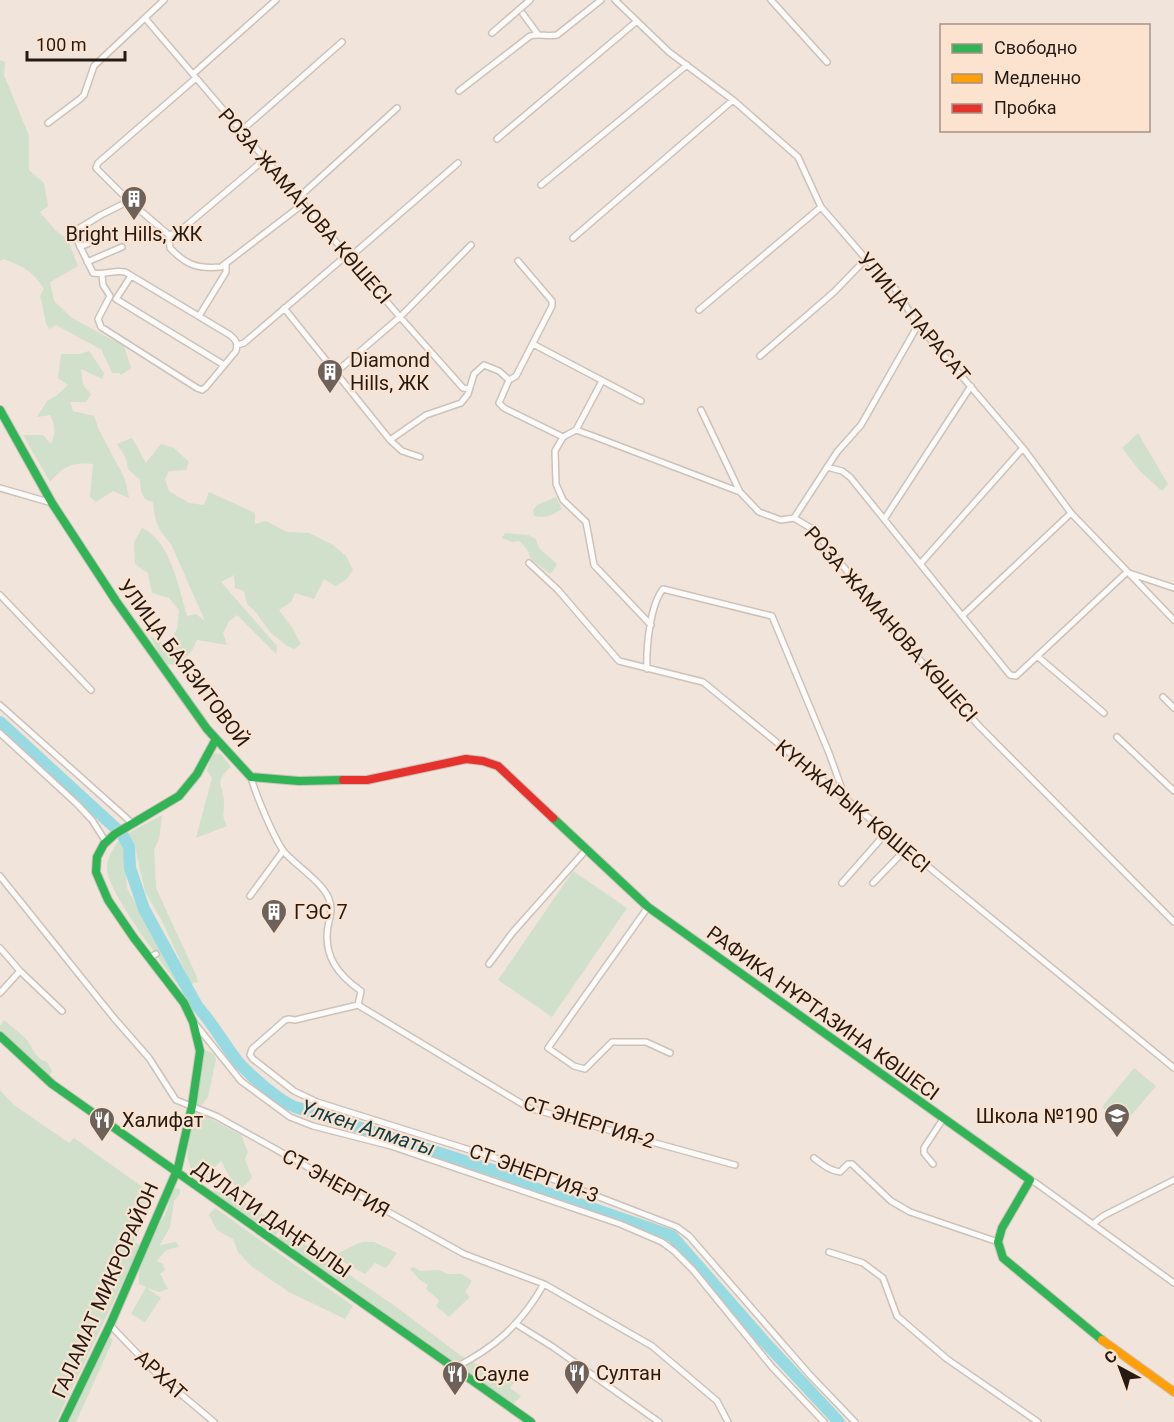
<svg xmlns="http://www.w3.org/2000/svg" width="1174" height="1422" font-family="Roboto,sans-serif">
<style>
.green{fill:#d0e0ca}
.lines{fill:none;stroke-linecap:round;stroke-linejoin:round}
.river{stroke:#98dae2;stroke-width:12}
.street-casing{stroke:#cdc2b9;stroke-width:8}
.fast-casing{stroke:#cdc2b9;stroke-width:10}
.slow-casing{stroke:#cdc2b9;stroke-width:10}
.jam-casing{stroke:#cdc2b9;stroke-width:10}
.street{stroke:#fdfbf9;stroke-width:5}
.fast{stroke:#30b455;stroke-width:8}
.slow{stroke:#ff9f0a;stroke-width:8}
.jam{stroke:#e5322d;stroke-width:8}
.labels{text-anchor:middle;dominant-baseline:central;stroke-width:4.5;stroke-linejoin:round;paint-order:stroke}
.street-label{font-size:20px;fill:#261b13;stroke:#fbe3d0}
.poi-label{font-size:20px;fill:#261b13;stroke:#fbe3d0;text-anchor:start}
.water-label{font-size:21px;font-style:italic;fill:#0f3e45;stroke:#fbe3d0}
</style>
<rect width="100%" height="100%" fill="#f1e4da"/>
<!-- green -->
<path class="green" d="M0 60 5 62 4 75 29 136V170L44 183 48 206 40 212 55 230 68 240 78 266 50 282 54 301 72 318 124 346 131 368 121 375 119 373H112C109 363 105 361 102 350L56 325 49 329C43 319 44 307 40 296L44 289C33 271 24 267 4 259L0 261Z
M89 351 104 373 102 379 81 369 83 385 91 394 86 402H70L73 411 94 416 99 430 125 479 129 498 113 491 96 502 90 497 93 464C71 462 64 466 50 482L23 435H43L51 444C56 434 55 424 50 415L37 417 47 401 57 395 68 385 58 378 61 354H80Z
M1138 433 1168 484 1162 491 1140 471 1122 448Z
M132 438 146 463 161 444 174 448 189 462 186 470 169 471 165 479 169 491 189 503 204 505 209 492 255 513V524L266 521 287 532 309 533 333 545 346 556 353 570 346 580 335 586 324 579 314 599 295 593 291 602 279 610 293 629 301 644 294 649 287 646 271 633 254 610 247 604 244 591 235 588 234 575 221 582 277 646 276 654 237 615 229 621 223 633 227 645 197 640 191 652 178 665 165 664 150 636 167 646 177 629 179 610 169 598 152 593 148 573 135 564 134 542 142 528C171 541 179 589 187 616L196 614 205 621 171 544C157 528 155 522 153 502 141 499 141 492 140 480L128 469 126 458 117 444Z
M556 497 562 509C552 515 546 519 534 516L533 510 537 505Z
M505 533 528 535 536 539C538 552 549 555 557 564L552 573H549L531 559 527 549 519 541 512 542 502 538Z
M212 753 221 754 231 767C213 783 223 783 224 802 224 814 221 814 227 826L196 838 212 778 207 771Z
M162 815 159 839 154 850 156 888 196 975 198 982 191 984 163 923 145 891 135 847 127 834Z
M120 838 125 857 127 888 187 997C171 974 106 892 107 868 107 856 115 847 120 838Z
M573 871 627 908 552 1017 498 980Z
M4 1020C10 1026 18 1031 24 1037 33 1045 33 1058 47 1062L52 1071 49 1077 0 1032V1026Z
M203 1049 214 1054 216 1059 208 1097 201 1106 194 1104Z
M1134 1068 1156 1086 1123 1125 1102 1107Z
M0 1090 14 1105 69 1143 74 1138 155 1196 134 1241 140 1246 56 1422H0Z
M195 1110 241 1135 248 1152 245 1159 252 1178 238 1192 221 1161 207 1175 210 1180C175 1173 190 1135 195 1110Z
M174 1188 180 1189V1194L174 1201 170 1227 160 1245 176 1242 179 1247C165 1249 165 1251 157 1261L163 1264 165 1270 160 1274 168 1289 159 1292 147 1288 161 1298 145 1322 131 1314 146 1287 139 1284C137 1257 152 1237 165 1215 169 1207 170 1196 174 1188Z
M211 1191C233 1191 263 1215 281 1227L276 1235Z
M215 1208 353 1306 345 1319 289 1292 251 1266 238 1252 233 1239 217 1230 209 1215Z
M284 1230 395 1306 464 1358 455 1363 278 1239Z
M363 1242H374L397 1253 386 1268 375 1263 365 1274 332 1256C343 1252 352 1245 363 1242Z
M413 1267 421 1271 439 1270 447 1274H462L472 1281 465 1292 470 1297 449 1317 436 1306 439 1300 426 1289 428 1285 420 1280 410 1269Z
M108 1335 113 1340 76 1422H66Z
M472 1362 514 1382 510 1388 521 1396 511 1406 460 1369Z"/>
<g class="lines">
<!-- river -->
<path class="river" d="M0 722 122 834 129 847 130 868 144 909 197 1006C213 1023 224 1045 239 1063 251 1076 279 1101 295 1107L499 1172 542 1191 672 1236 763 1340 839 1422"/>
<defs>
<path id="street" d="M615 0 669 52 733 100 798 157 821 207 866 259 894 287 918 325 1023 448 1071 513 1174 620
M771 0 827 62
M523 14 537 33
M145 18 400 317 463 388 469 389
M492 33 530 0
M193 74 276 0
M459 91 530 36C539 33 547 37 557 35L601 0
M48 123 80 99 84 95 94 66 164 0
M241 131 342 42
M497 139 637 21
M541 185 687 65
M298 198 397 108
M169 235 129 201 96 168 98 163 196 78
M169 235 170 248C186 265 197 269 221 267L303 204
M169 235 180 231 265 159
M573 238 733 100
M80 247 112 233
M350 257 458 163
M87 262 122 247
M102 275 103 285 110 296 98 319 101 327 197 388 202 390 206 387 236 351C238 343 236 340 230 335L125 272C114 270 104 275 93 273L75 236V231L101 215 129 201
M131 276 116 299 224 365
M284 308 390 440 426 415 461 403 468 394 474 374 484 365 499 371 509 380 499 403 504 408 563 437
M699 310 821 207
M199 316 226 272V265
M533 344 641 401
M237 345 244 343 348 254
M760 356 834 292 866 259
M335 373 400 317 471 245
M509 380 516 376 552 306V301L518 261
M701 410 740 492
M576 430 602 381
M390 440 402 451 420 457
M827 467 842 471 850 477 1010 675 1016 676 1127 572
M0 488 52 503
M794 518 837 452 861 425 918 325
M885 518 971 386
M529 563 558 590 619 661 703 682 1174 1068
M921 563 1023 448
M1129 573 1174 588
M0 595 91 690
M962 616 1071 513
M651 625 594 565 586 522 563 500 556 484 555 451 563 437 576 430 593 436 740 492 759 512 781 520 794 518 814 530 909 648 980 727 1174 922
M1037 656 1104 713
M647 669C646 648 650 605 663 589L772 616 829 753 842 789 841 796
M1163 697 1174 708
M0 705 132 823
M0 733 77 804 92 820 106 842
M1117 737 1174 791
M251 777C255 793 275 841 285 853 297 866 323 883 329 899 333 908 330 917 328 926 323 956 338 975 361 991L358 1005 295 1020 289 1019 285 1020 252 1049 250 1055 253 1059 294 1091 317 1102 508 1162 677 1227 689 1236 809 1374 855 1422
M0 876 114 1018 149 1058 176 1100 216 1116 464 1254 544 1284 652 1346 717 1401 728 1422
M842 883 886 833
M873 883 906 849
M250 896 283 851
M648 907 548 1048 574 1066 585 1069 612 1042H646L670 1053
M0 948 20 971 62 1011
M150 957 156 954
M489 964 513 932 586 850
M0 993 20 971
M358 1005 529 1108 735 1165
M196 1025 241 1081 290 1117 313 1126 391 1146 620 1224 662 1242 674 1251 693 1270 772 1367 824 1422
M814 1158C822 1164 830 1171 840 1172L848 1164H852L891 1201 910 1212 998 1242
M933 1164 924 1153V1148L943 1119
M1030 1180 1036 1183 1174 1283
M1093 1224 1103 1216 1174 1180
M829 1252 863 1263 883 1278 897 1316 947 1359 1038 1422
M516 1324 553 1347 659 1422
M110 1325 158 1375 214 1422
M454 1368C495 1348 521 1324 544 1284"/>
<path id="fast" d="M0 410 52 503 116 601 207 729 251 777 299 781 343 780
M553 818 648 907 1030 1180 1002 1228 998 1242 1003 1258 1102 1340
M0 1036 52 1084 531 1422
M63 1422 110 1325 178 1168 192 1106 200 1051 193 1022 184 1003 134 938 108 900 96 872 97 857 104 844 115 834 179 796 197 774 216 739"/>
<path id="slow" d="M1102 1340 1174 1392"/>
<path id="jam" d="M343 780H367L466 759 483 761 498 766 553 818"/>
</defs>
<!-- street casing -->
<use href="#street" class="street-casing"/>
<!-- fast casing -->
<use href="#fast" class="fast-casing"/>
<!-- slow casing -->
<use href="#slow" class="slow-casing"/>
<!-- jam casing -->
<use href="#jam" class="jam-casing"/>
<!-- street -->
<use href="#street" class="street"/>
<!-- fast -->
<use href="#fast" class="fast"/>
<!-- slow -->
<use href="#slow" class="slow"/>
<!-- jam -->
<use href="#jam" class="jam"/>
</g>
<!-- icons -->
<defs>
<symbol id="building-pin" viewBox="-11 -11 22 30"><path d="M0 17L-7.5 6A9.5 9.5 0 1 1 7.5 6Z" fill="#6d6159" stroke="#fbe3d0"/><path d="M-4-6H4V6H1V3H-1V6H-4ZM-2.5-4.3h1.7v1.8h-1.7ZM.8-4.3h1.7v1.8H.8ZM-2.5-1h1.7V.8h-1.7ZM.8-1h1.7V.8H.8Z" fill="#fff"/></symbol>
<symbol id="school-pin" viewBox="-11 -11 22 30"><path d="M0 17L-7.5 6A9.5 9.5 0 1 1 7.5 6Z" fill="#6d6159" stroke="#fbe3d0"/><path d="M0-5L7-2L0 1L-7-2ZM-4 1L0 2.5L4 1V4Q0 6-4 4Z" fill="#fff"/></symbol>
<symbol id="restaurant-pin" viewBox="-11 -11 22 30"><path d="M0 17L-7.5 6A9.5 9.5 0 1 1 7.5 6Z" fill="#6d6159" stroke="#fbe3d0"/><path d="M-5-6h1v4h1v-4h1v4h1v-4h1v5L-1.5 .5V6h-2V.5L-5-1ZM5-6V6H3V1.5H1.5Q1.5-4 5-6Z" fill="#fff"/></symbol>
</defs>
<g fill-rule="evenodd">
<use href="#building-pin" x="119" y="184" width="30" height="40"/>
<use href="#building-pin" x="315" y="357" width="30" height="40"/>
<use href="#building-pin" x="259" y="897" width="30" height="40"/>
<use href="#school-pin" x="1102" y="1101" width="30" height="40"/>
<use href="#restaurant-pin" x="87" y="1105" width="30" height="40"/>
<use href="#restaurant-pin" x="562" y="1358" width="30" height="40"/>
<use href="#restaurant-pin" x="440" y="1359" width="30" height="40"/>
</g>
<g class="labels">
<!-- street labels -->
<g class="street-label">
<text transform="translate(305 206) rotate(49)">РОЗА ЖАМАНОВА КӨШЕСІ</text>
<text transform="translate(914 317) rotate(50)">УЛИЦА ПАРАСАТ</text>
<text transform="translate(891 624) rotate(49)">РОЗА ЖАМАНОВА КӨШЕСІ</text>
<text transform="translate(184 663) rotate(53)">УЛИЦА БАЯЗИТОВОЙ</text>
<text transform="translate(853 806) rotate(40)">КҮНЖАРЫҚ КӨШЕСІ</text>
<text transform="translate(823 1013) rotate(36)">РАФИКА НҰРТАЗИНА КӨШЕСІ</text>
<text transform="translate(589 1122) rotate(17)">СТ ЭНЕРГИЯ-2</text>
<text transform="translate(534 1173) rotate(20)">СТ ЭНЕРГИЯ-3</text>
<text transform="translate(336 1183) rotate(29)">СТ ЭНЕРГИЯ</text>
<text transform="translate(272 1219) rotate(35)">ДУЛАТИ ДАҢҒЫЛЫ</text>
<text transform="translate(105 1290) rotate(-66)">ГАЛАМАТ МИКРОРАЙОН</text>
<text transform="translate(161 1375) rotate(43)">АРХАТ</text>
</g>
<!-- poi labels -->
<g class="poi-label">
<text x="134" y="234" text-anchor="middle">Bright Hills, ЖК</text>
<text x="350" y="360">Diamond<tspan x="350" dy="23">Hills, ЖК</tspan></text>
<text x="294" y="912">ГЭС 7</text>
<text x="1098" y="1116" text-anchor="end">Школа №190</text>
<text x="122" y="1120">Халифат</text>
<text x="596" y="1373">Султан</text>
<text x="474" y="1374">Сауле</text>
</g>
<!-- water labels -->
<g class="water-label">
<text transform="translate(368 1128) rotate(18)">Үлкен Алматы</text>
</g>
</g>
<!-- legend -->
<rect x="940" y="24" width="210" height="108" fill="#fbe3d0" stroke="#a69384" stroke-width="1.5"/>
<rect x="952" y="44" width="30" height="9" fill="#30b455" stroke="#a69384" stroke-width="1.5"/>
<text x="994" y="54" font-size="18" fill="#261b13">Свободно</text>
<rect x="952" y="74" width="30" height="9" fill="#ff9f0a" stroke="#a69384" stroke-width="1.5"/>
<text x="994" y="84" font-size="18" fill="#261b13">Медленно</text>
<rect x="952" y="104" width="30" height="9" fill="#e5322d" stroke="#a69384" stroke-width="1.5"/>
<text x="994" y="114" font-size="18" fill="#261b13">Пробка</text>
<!-- north arrow -->
<g transform="translate(1120 1368) rotate(319)" stroke="#fbe3d0" stroke-width="4.5" paint-order="stroke">
<path d="M0-4.5L10 22L0 15L-10 22Z" fill="#261b13"/>
<text y="-9" font-size="16" font-weight="bold" text-anchor="middle" fill="#261b13">С</text>
</g>
<!-- scale -->
<path d="M27 51v9h98v-9" fill="none" stroke="#261b13" stroke-width="3"/>
<text x="36" y="51" font-size="18" fill="#261b13" stroke="#fbe3d0" stroke-width="4.5" paint-order="stroke">100 m</text>
</svg>
